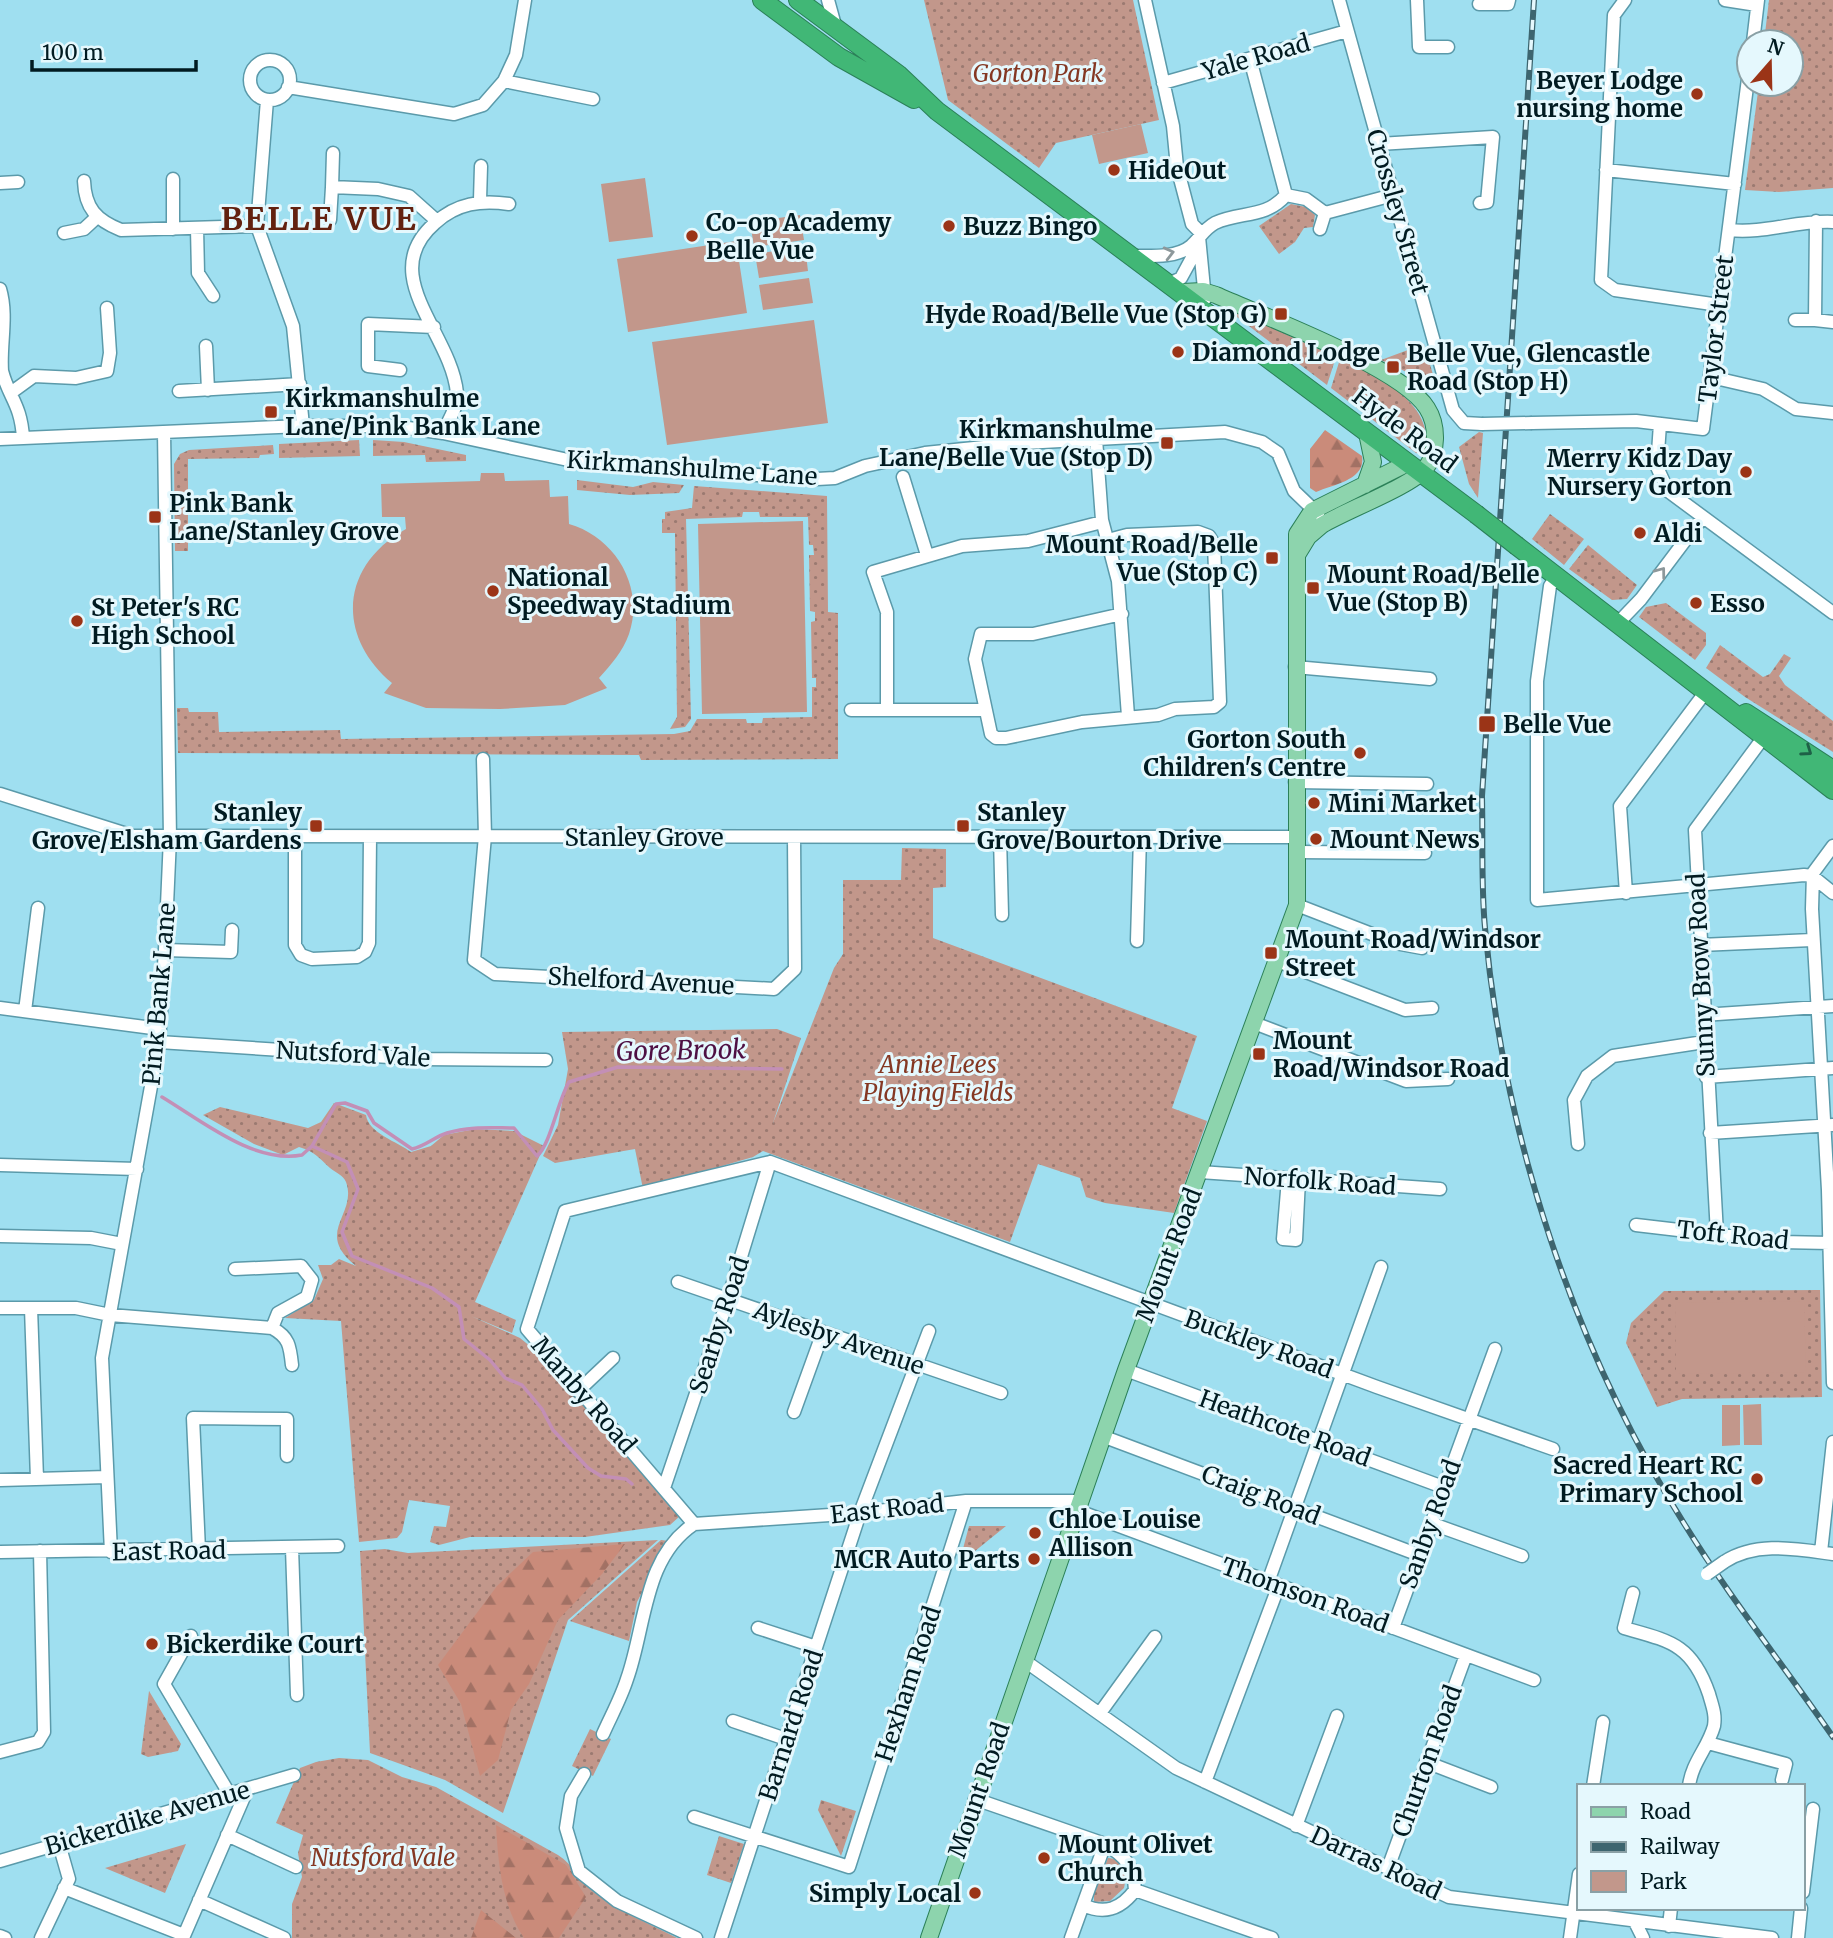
<svg xmlns="http://www.w3.org/2000/svg" width="1833" height="1938" font-family="Merriweather,serif">
<style>
.green{fill:url(#green-dots)}
.forest{fill:url(#forest-firs)}
.pitch{fill:#c2978b}
.lines{fill:none;stroke-linecap:round;stroke-linejoin:round}
.stream{stroke:#c38fb6;stroke-width:3.5}
.minor-casing{stroke:#5b9aaa;stroke-width:15}
.major-casing{stroke:#2b8058;stroke-width:18}
.highway-casing{stroke:#2b8058;stroke-width:20}
.minor{stroke:#fff;stroke-width:12}
.major{stroke:#8dd4ad;stroke-width:16}
.highway{stroke:#41b776;stroke-width:18}
.rail-casing{stroke:#3d656f;stroke-width:6}
.rail{stroke:#e5f8fd;stroke-width:3.5;stroke-dasharray:10;stroke-linecap:butt}
.minor-bridge-casing{stroke:#5b9aaa;stroke-width:15;stroke-linecap:butt}
.highway-bridge-casing{stroke:#2b8058;stroke-width:20;stroke-linecap:butt}
.minor-bridge{stroke:#fff;stroke-width:12}
.highway-bridge{stroke:#41b776;stroke-width:18}
.oneway{stroke:#8d989b}
.oneway2{stroke:#1e6147}
.poi-dot{fill:#9b3417;stroke:#e5f8fd;stroke-width:2.5}
.labels{text-anchor:middle;dominant-baseline:central;stroke-width:6;stroke-linejoin:round;paint-order:stroke}
.street-label{font-size:24px;fill:#011b21;stroke:#e5f8fd}
.park-label{font-size:24px;font-style:italic;fill:#853823;stroke:#e5f8fd}
.poi-label{font-size:24px;font-weight:bold;fill:#011b21;stroke:#e5f8fd;text-anchor:start}
.water-label{font-size:26px;font-style:italic;fill:#4e1044;stroke:#e5f8fd}
.district-label{font-size:32px;font-weight:bold;letter-spacing:2px;fill:#63210f;stroke:#e5f8fd}
</style>
<defs>
<pattern id="green-dots" width="8" height="8" patternUnits="userSpaceOnUse" patternTransform="scale(1.75)"><rect width="8" height="8" fill="#c2978b"/><path d="M2 2h.1M6 6h.1" fill="none" stroke="#9b7a71" stroke-width="1.8" stroke-linecap="round"/></pattern>
<pattern id="forest-firs" width="22" height="20" patternUnits="userSpaceOnUse" patternTransform="scale(1.75)"><rect width="22" height="20" fill="#ca8b7a"/><path d="M5 1l3.5 6h-7zM16 11l3.5 6h-7z" fill="#a27164"/></pattern>
</defs>
<rect width="100%" height="100%" fill="#9fdff0"/>
<!-- green -->
<path class="green" d="M924 0H1133L1159 120 1056 143 1039 168 948 100Z
M1769 0H1833V188L1779 192 1745 190 1759 84H1791V42H1764Z
M1291 204 1306 207 1315 215 1313 227 1304 228 1295 242 1279 254 1259 226Z
M1230 309 1336 357 1327 385 1229 311Z
M1424 344 1434 378 1413 375 1381 360Z
M1340 359C1380 378 1437 403 1425 455L1416 453 1331 388Z
M1479 432 1483 433 1478 498 1469 484 1459 447Z
M359 440 360 456 279 458V444Z
M373 440 404 442 466 455V461L426 462 425 455 373 456Z
M273 445 274 454 260 455 259 458 188 459V551H175L174 464 180 454 189 450Z
M577 480 633 487 653 482 684 485 679 493 630 495 577 490Z
M694 486 827 496 828 612 838 613V759L641 760 639 755 178 753 177 708H188L189 712H218L219 732 340 730 341 739 674 734 690 731 697 719H746L747 723H762L763 718 812 717V687H816V678H812L811 622 815 621V612L810 611 809 555H814L813 545H809L808 517H760L759 512H743L742 517 686 519 691 719 685 727 670 729 677 717 675 533H662V519H665V512L692 508Z
M1550 514 1584 539 1564 565 1532 539Z
M1588 545 1637 585 1627 599 1612 600 1569 569Z
M1666 603 1706 633V645L1695 660 1639 617 1646 607Z
M1720 645 1763 677 1770 674 1784 654 1791 658 1779 676 1785 685 1833 721V752L1745 697 1706 668Z
M902 848 946 849V887L933 888V938L1197 1036 1172 1108 1207 1121 1174 1213 1105 1203 1086 1197 1080 1178 1038 1164 1010 1242 763 1151 753 1157 643 1189 635 1149 555 1163 543 1156 558 1125 568 1069 562 1032 777 1029 801 1038 773 1123 834 968 843 954V880H901Z
M334 1103 366 1115C368 1133 398 1142 411 1152L431 1146 444 1135 475 1129 514 1131 544 1146 475 1302 516 1320 512 1333 471 1316 520 1338 536 1351 680 1516 670 1525 585 1537H470L439 1545 430 1542 434 1526 446 1527 450 1506 409 1500 402 1532 397 1538 359 1542 341 1321 285 1318 314 1300 323 1279 318 1265H331L339 1259 356 1266C313 1232 358 1215 346 1182 343 1175 336 1173 330 1168 319 1158 314 1151 299 1147L283 1155 254 1144 203 1115 220 1107 308 1128 321 1122Z
M1820 1290 1822 1397 1682 1399 1657 1407 1626 1343 1631 1323 1664 1291Z
M969 1526H1006L959 1564Z
M658 1540 568 1620 503 1813 445 1780 370 1753 360 1551 385 1549 408 1553Z
M661 1540 669 1541 637 1602 629 1641 570 1621Z
M149 1691 181 1744 178 1751 148 1757 141 1754Z
M590 1729 611 1739 593 1776 572 1766Z
M339 1758 368 1760 402 1777 436 1787 558 1855C574 1865 579 1882 595 1893 620 1912 650 1924 677 1938H292V1904L302 1877 298 1853 303 1835 276 1823 300 1768 316 1762Z
M821 1800 856 1811 841 1856 818 1810Z
M719 1836 744 1844 731 1883 707 1875Z
M186 1844 165 1893 105 1868Z
M1108 1858C1126 1859 1127 1875 1124 1888L1110 1901 1094 1902V1892Z"/>
<!-- forest -->
<path class="forest" d="M1325 430 1362 456C1366 480 1334 484 1316 492L1310 488V449Z
M625 1544 602 1574 558 1620 529 1684 511 1710 498 1760 480 1776 461 1704 438 1665 497 1586 533 1552Z
M496 1825 566 1865 586 1897 559 1938H524C502 1906 498 1863 496 1825Z
M481 1910 516 1938H471Z"/>
<!-- pitch -->
<path class="pitch" d="M1141 124 1148 153 1099 164 1092 135Z
M645 178 653 237 609 242 601 184Z
M800 215 804 240 754 247 750 222Z
M736 241 747 313 628 332 617 259Z
M805 246 808 271 759 278 755 254Z
M809 278 813 303 763 310 759 285Z
M814 320 828 423 667 445 652 342Z
M481 473H504L505 481 549 480 550 497 568 496 569 524C615 537 645 587 629 634 623 651 611 665 599 678L607 688 565 705 500 709 426 708 384 693 392 683C335 635 341 565 406 529L405 517H382L381 484 480 481Z
M803 521 807 712 702 714 698 524Z
M1804 1301 1806 1372 1676 1374 1675 1303Z
M1761 1404 1762 1445H1744L1743 1405Z
M1722 1405H1740V1445L1722 1446Z"/>
<g class="lines">
<!-- stream -->
<path class="stream" d="M162 1097C202 1121 254 1164 302 1155L312 1146 336 1104 345 1103 367 1111 374 1123 412 1149C426 1146 434 1137 447 1133 469 1126 492 1128 514 1128L537 1156C550 1146 558 1100 569 1082L618 1067 782 1069
M312 1146 347 1162 358 1189 342 1232 352 1256 432 1288 459 1307 464 1339 490 1360 505 1378 522 1385 542 1409 553 1430 588 1468 601 1476 626 1479 632 1484"/>
<defs>
<path id="minor" d="M828 0 836 29
M1145 0 1173 126 1177 167 1192 224 1201 233
M1339 0 1453 410 1464 423 1482 424
M1417 0 1419 47H1448
M1625 0 1614 15 1601 280 1615 290 1719 305
M1725 0 1757 5
M1479 4H1508L1509 0
M1753 42 1758 0
M1250 59 1286 195
M250 80a20 20 0 1 1 40 0a20 20 0 1 1-40 0Z
M504 81 593 99
M1163 83 1347 31
M288 87 454 114 483 105 504 81 516 55 525 0
M267 100 257 226 293 326 303 426
M1379 144 1493 137 1487 202 1480 203
M1606 170 1735 184
M84 181C85 208 96 220 121 230L257 226
M0 183 18 182
M332 187 333 153
M480 200 481 166
M1325 213 1393 195
M330 220 332 187 378 189 409 196 437 221
M1816 221 1815 320 1833 322
M197 228 198 273 213 296
M173 229V179
M1320 229 1325 213
M1729 230C1765 234 1797 220 1833 222
M64 233 84 229 97 217
M1199 237 1205 299
M1132 256C1150 256 1177 258 1191 246 1200 238 1204 229 1215 223 1241 211 1265 219 1286 195L1306 199 1325 213
M1171 283 1181 278 1199 245
M0 289C8 316 0 344 2 371 9 398 21 404 23 438
M1795 320H1815
M206 346 208 390
M400 370 368 366V324L434 327
M1711 377 1763 389 1796 409 1833 413
M179 391 300 384
M12 392 34 376 76 378 107 371 110 353 107 308
M1532 423 1636 421 1703 429 1749 71
M1660 424 1657 467 1668 491 1833 613
M443 433C448 421 459 405 457 393 451 332 375 275 435 223 457 203 481 200 509 204
M0 439 303 426H394L443 433 582 463 817 479 835 478 865 466 925 453 1024 443 1225 432 1262 442 1278 453 1294 491 1318 514
M1096 439 1102 520 1118 581 1128 716
M903 477 927 555
M1108 540 1127 535 1198 532 1209 536 1214 544 1220 702 1214 707 1175 709 1158 715 1082 722 1006 738H996L991 734 975 659 981 634H1033L1122 614
M1557 576 1550 586 1537 681V900L1804 875 1812 876 1833 893
M1618 623 1641 599 1702 518
M1295 667 1430 679
M851 710H984
M887 710V612L873 572 962 546 1028 541 1102 522
M483 759 485 836 474 960 495 974 774 989 795 969 794 837
M1295 782 1427 784
M0 794 133 836 1295 837
M295 837V945L301 955 312 959 357 957 365 952 369 943 370 837
M1000 837 1002 915
M1833 846 1813 873 1812 909 1828 1190 1833 1383
M1296 852 1425 853
M1626 893 1620 806 1707 690
M1297 905 1395 943 1422 948
M1137 941 1140 837
M1700 945 1812 940
M165 950 231 952 232 930
M1277 961 1405 1010 1432 1008
M0 1008 160 1029
M25 1011 38 908
M1703 1015 1833 1006
M1254 1023 1406 1081 1448 1079
M159 1042 420 1059 546 1060
M1706 1077 1833 1068
M1710 1133 1833 1125
M1578 1144 1574 1100 1587 1076 1613 1056 1704 1042
M770 1162 1377 1387 1553 1449
M0 1165 137 1169
M1200 1172 1440 1189
M1288 1179 1283 1239 1296 1240 1299 1179
M1636 1225 1781 1242 1830 1243
M1717 1234 1695 830 1763 738
M0 1236 91 1238 122 1244
M235 1269 301 1266 312 1280 307 1297 278 1313 272 1328
M678 1282 1001 1393
M0 1308H76L110 1315 272 1328C289 1337 290 1346 292 1365
M31 1308 37 1479
M1126 1370 1443 1487
M578 1391 613 1358
M794 1412 823 1332
M1102 1436 1419 1555
M0 1480 107 1477
M664 1488 728 1299 770 1162
M1076 1510 1534 1680
M1430 1523 1522 1556
M694 1524 527 1329 565 1211 770 1162
M694 1524 860 1513 966 1501H1079
M292 1548 297 1695
M199 1550 193 1418 287 1419V1456
M0 1552 338 1546
M111 1552 102 1358 159 1042 165 950 170 838 164 432
M1821 1552 1833 1442
M1724 1562C1756 1541 1796 1549 1833 1554
M1268 1582 1381 1267
M1633 1593 1624 1628C1670 1641 1692 1644 1709 1694 1712 1705 1716 1714 1714 1726 1708 1748 1692 1762 1689 1786
M758 1628 816 1647
M1393 1628 1495 1349
M191 1636 164 1684 230 1795
M1025 1661 1176 1768 1449 1897 1772 1938
M1100 1713 1155 1637
M733 1721 786 1739
M603 1734C611 1716 621 1698 627 1679 646 1626 643 1558 694 1524
M1708 1743 1786 1764 1782 1780
M0 1752 38 1742 44 1732 40 1551
M1426 1762 1491 1787
M584 1774 571 1796 566 1828 579 1871 617 1901 696 1938
M1205 1782 1279 1585
M1593 1786 1603 1722
M975 1799 1105 1844C1125 1856 1134 1866 1135 1890L1272 1938
M694 1817 849 1867 966 1501
M1296 1826 1337 1716
M227 1835 296 1867
M0 1861 294 1775
M1388 1868 1466 1655
M64 1888 184 1935
M1803 1892 1813 1809
M199 1900 284 1938
M1083 1905C1105 1915 1121 1909 1135 1890
M1635 1922 1643 1938
M1669 1926 1671 1908
M0 1936 5 1938
M41 1938 69 1879 59 1844
M183 1938 247 1790
M721 1938 860 1513 929 1331
M1071 1938 1105 1844
M1570 1938 1579 1874
M1798 1938 1801 1908"/>
<path id="major" d="M1182 292 1203 291 1216 295C1265 317 1401 367 1427 408 1438 425 1438 453 1425 469 1411 486 1345 511 1322 525L1308 537 1297 555
M1365 485 1373 462 1367 433
M929 1938 1126 1370 1297 905V534L1312 511 1408 463"/>
<path id="highway" d="M762 0 839 57 914 99
M798 0 899 75 937 111 1476 514
M1517 546 1833 790
M1746 713 1833 770"/>
</defs>
<!-- minor casing -->
<use href="#minor" class="minor-casing"/>
<!-- major casing -->
<use href="#major" class="major-casing"/>
<!-- highway casing -->
<use href="#highway" class="highway-casing"/>
<!-- minor -->
<use href="#minor" class="minor"/>
<!-- major -->
<use href="#major" class="major"/>
<!-- highway -->
<use href="#highway" class="highway"/>
<defs>
<path id="rail" d="M1534 0 1482 796C1483 840 1481 885 1485 928 1504 1137 1573 1347 1685 1525 1730 1598 1784 1666 1833 1737"/>
</defs>
<!-- rail casing -->
<use href="#rail" class="rail-casing"/>
<!-- rail -->
<use href="#rail" class="rail"/>
<defs>
<path id="minor-bridge" d="M1482 424 1532 423
M1707 1574 1724 1562"/>
<path id="highway-bridge" d="M1476 514 1517 546"/>
</defs>
<!-- minor-bridge casing -->
<use href="#minor-bridge" class="minor-bridge-casing"/>
<!-- highway-bridge casing -->
<use href="#highway-bridge" class="highway-bridge-casing"/>
<!-- minor-bridge -->
<use href="#minor-bridge" class="minor-bridge"/>
<!-- highway-bridge -->
<use href="#highway-bridge" class="highway-bridge"/>
</g>
<!-- one-way arrows -->
<defs><path id="oneway-chevron" d="M-2-3.5L2.5 0L-2 3.5" fill="none" stroke-width="1.6" stroke-linecap="round" stroke-linejoin="round" transform="scale(1.75)"/></defs>
<g class="oneway">
<use href="#oneway-chevron" transform="translate(1169 253) rotate(-14)"/>
<use href="#oneway-chevron" transform="translate(1661 572) rotate(-53)"/>
</g>
<use class="oneway2" href="#oneway-chevron" transform="translate(1807 751) rotate(35)"/>
<!-- markers -->
<g class="poi-dot">
<circle cx="1697" cy="94" r="7"/>
<circle cx="1114" cy="170" r="7"/>
<circle cx="949" cy="226" r="7"/>
<circle cx="692" cy="236" r="7"/>
<rect x="1274" y="307" width="14" height="14" rx="3.5"/>
<circle cx="1178" cy="352" r="7"/>
<rect x="1386" y="360" width="14" height="14" rx="3.5"/>
<rect x="264" y="405" width="14" height="14" rx="3.5"/>
<rect x="1160" y="436" width="14" height="14" rx="3.5"/>
<circle cx="1746" cy="472" r="7"/>
<rect x="148" y="510" width="14" height="14" rx="3.5"/>
<circle cx="1640" cy="533" r="7"/>
<rect x="1265" y="551" width="14" height="14" rx="3.5"/>
<rect x="1306" y="581" width="14" height="14" rx="3.5"/>
<circle cx="493" cy="591" r="7"/>
<circle cx="1696" cy="603" r="7"/>
<circle cx="77" cy="621" r="7"/>
<rect x="1478" y="715" width="18" height="18" rx="3.5"/>
<circle cx="1360" cy="753" r="7"/>
<circle cx="1314" cy="803" r="7"/>
<rect x="309" y="819" width="14" height="14" rx="3.5"/>
<rect x="956" y="819" width="14" height="14" rx="3.5"/>
<circle cx="1316" cy="839" r="7"/>
<rect x="1264" y="946" width="14" height="14" rx="3.5"/>
<rect x="1252" y="1047" width="14" height="14" rx="3.5"/>
<circle cx="1757" cy="1479" r="7"/>
<circle cx="1035" cy="1533" r="7"/>
<circle cx="1034" cy="1559" r="7"/>
<circle cx="152" cy="1644" r="7"/>
<circle cx="1044" cy="1858" r="7"/>
<circle cx="975" cy="1893" r="7"/>
</g>
<g class="labels">
<!-- street labels -->
<g class="street-label">
<text transform="translate(1256 57) rotate(-16)">Yale Road</text>
<text transform="translate(1398 212) rotate(74)">Crossley Street</text>
<text transform="translate(1716 329) rotate(-83)">Taylor Street</text>
<text transform="translate(1405 430) rotate(37)">Hyde Road</text>
<text transform="translate(692 468) rotate(4)">Kirkmanshulme Lane</text>
<text x="644" y="837">Stanley Grove</text>
<text transform="translate(1701 975) rotate(-93)">Sunny Brow Road</text>
<text transform="translate(641 981) rotate(3)">Shelford Avenue</text>
<text transform="translate(159 994) rotate(-85)">Pink Bank Lane</text>
<text transform="translate(353 1054) rotate(3)">Nutsford Vale</text>
<text transform="translate(1320 1181) rotate(4)">Norfolk Road</text>
<text transform="translate(1733 1235) rotate(6)">Toft Road</text>
<text transform="translate(1169 1255) rotate(-69)">Mount Road</text>
<text transform="translate(719 1325) rotate(-72)">Searby Road</text>
<text transform="translate(839 1338) rotate(19)">Aylesby Avenue</text>
<text transform="translate(1259 1344) rotate(20)">Buckley Road</text>
<text transform="translate(584 1395) rotate(49)">Manby Road</text>
<text transform="translate(1285 1428) rotate(20)">Heathcote Road</text>
<text transform="translate(1261 1495) rotate(21)">Craig Road</text>
<text transform="translate(887 1509) rotate(-6)">East Road</text>
<text transform="translate(1430 1524) rotate(-70)">Sanby Road</text>
<text transform="translate(169 1551) rotate(-1)">East Road</text>
<text transform="translate(1305 1595) rotate(20)">Thomson Road</text>
<text transform="translate(908 1684) rotate(-72)">Hexham Road</text>
<text transform="translate(791 1725) rotate(-72)">Barnard Road</text>
<text transform="translate(1427 1761) rotate(-70)">Churton Road</text>
<text transform="translate(979 1790) rotate(-71)">Mount Road</text>
<text transform="translate(147 1818) rotate(-16)">Bickerdike Avenue</text>
<text transform="translate(1376 1863) rotate(25)">Darras Road</text>
</g>
<!-- park labels -->
<g class="park-label">
<text x="1038" y="73">Gorton Park</text>
<text x="938" y="1064">Annie Lees<tspan x="938" dy="28">Playing Fields</tspan></text>
<text x="383" y="1857">Nutsford Vale</text>
</g>
<!-- poi labels -->
<g class="poi-label">
<text x="1683" y="80" text-anchor="end">Beyer Lodge<tspan x="1683" dy="28">nursing home</tspan></text>
<text x="1128" y="170">HideOut</text>
<text x="706" y="222">Co-op Academy<tspan x="706" dy="28">Belle Vue</tspan></text>
<text x="963" y="226">Buzz Bingo</text>
<text x="1267" y="314" text-anchor="end">Hyde Road/Belle Vue (Stop G)</text>
<text x="1192" y="352">Diamond Lodge</text>
<text x="1407" y="353">Belle Vue, Glencastle<tspan x="1407" dy="28">Road (Stop H)</tspan></text>
<text x="285" y="398">Kirkmanshulme<tspan x="285" dy="28">Lane/Pink Bank Lane</tspan></text>
<text x="1153" y="429" text-anchor="end">Kirkmanshulme<tspan x="1153" dy="28">Lane/Belle Vue (Stop D)</tspan></text>
<text x="1732" y="458" text-anchor="end">Merry Kidz Day<tspan x="1732" dy="28">Nursery Gorton</tspan></text>
<text x="169" y="503">Pink Bank<tspan x="169" dy="28">Lane/Stanley Grove</tspan></text>
<text x="1654" y="533">Aldi</text>
<text x="1258" y="544" text-anchor="end">Mount Road/Belle<tspan x="1258" dy="28">Vue (Stop C)</tspan></text>
<text x="1327" y="574">Mount Road/Belle<tspan x="1327" dy="28">Vue (Stop B)</tspan></text>
<text x="507" y="577">National<tspan x="507" dy="28">Speedway Stadium</tspan></text>
<text x="1710" y="603">Esso</text>
<text x="91" y="607">St Peter's RC<tspan x="91" dy="28">High School</tspan></text>
<text x="1503" y="724">Belle Vue</text>
<text x="1346" y="739" text-anchor="end">Gorton South<tspan x="1346" dy="28">Children's Centre</tspan></text>
<text x="1328" y="803">Mini Market</text>
<text x="302" y="812" text-anchor="end">Stanley<tspan x="302" dy="28">Grove/Elsham Gardens</tspan></text>
<text x="977" y="812">Stanley<tspan x="977" dy="28">Grove/Bourton Drive</tspan></text>
<text x="1330" y="839">Mount News</text>
<text x="1285" y="939">Mount Road/Windsor<tspan x="1285" dy="28">Street</tspan></text>
<text x="1273" y="1040">Mount<tspan x="1273" dy="28">Road/Windsor Road</tspan></text>
<text x="1743" y="1465" text-anchor="end">Sacred Heart RC<tspan x="1743" dy="28">Primary School</tspan></text>
<text x="1049" y="1519">Chloe Louise<tspan x="1049" dy="28">Allison</tspan></text>
<text x="1020" y="1559" text-anchor="end">MCR Auto Parts</text>
<text x="166" y="1644">Bickerdike Court</text>
<text x="1058" y="1844">Mount Olivet<tspan x="1058" dy="28">Church</tspan></text>
<text x="961" y="1893" text-anchor="end">Simply Local</text>
</g>
<!-- water labels -->
<g class="water-label">
<text transform="translate(681 1050) rotate(-1)">Gore Brook</text>
</g>
<!-- district labels -->
<g class="district-label">
<text x="319" y="219">BELLE VUE</text>
</g>
</g>
<!-- legend -->
<rect x="1577" y="1784" width="228" height="126" fill="#e5f8fd" stroke="#8aa0a5" stroke-width="2"/>
<rect x="1591" y="1807" width="35" height="10" fill="#8dd4ad" stroke="#8aa0a5" stroke-width="2"/>
<text x="1640" y="1819" font-size="21" fill="#011b21">Road</text>
<rect x="1591" y="1842" width="35" height="10" fill="#3d656f" stroke="#8aa0a5" stroke-width="2"/>
<text x="1640" y="1854" font-size="21" fill="#011b21">Railway</text>
<rect x="1591" y="1871" width="35" height="21" fill="#c2978b" stroke="#8aa0a5" stroke-width="2"/>
<text x="1640" y="1889" font-size="21" fill="#011b21">Park</text>
<!-- north arrow -->
<g transform="translate(1770 63) rotate(20)"><circle r="33" fill="#e5f8fd" stroke="#8aa0a5" stroke-width="2"/>
<path d="M0-5L12 26L0 18L-12 26Z" fill="#9b3417"/>
<text y="-10" font-size="19" font-weight="bold" text-anchor="middle" fill="#011b21">N</text>
</g>
<!-- scale -->
<path d="M32 60v10h164v-10" fill="none" stroke="#011b21" stroke-width="3.5"/>
<text x="42" y="60" font-size="21" fill="#011b21" stroke="#e5f8fd" stroke-width="5" paint-order="stroke">100 m</text>
</svg>
